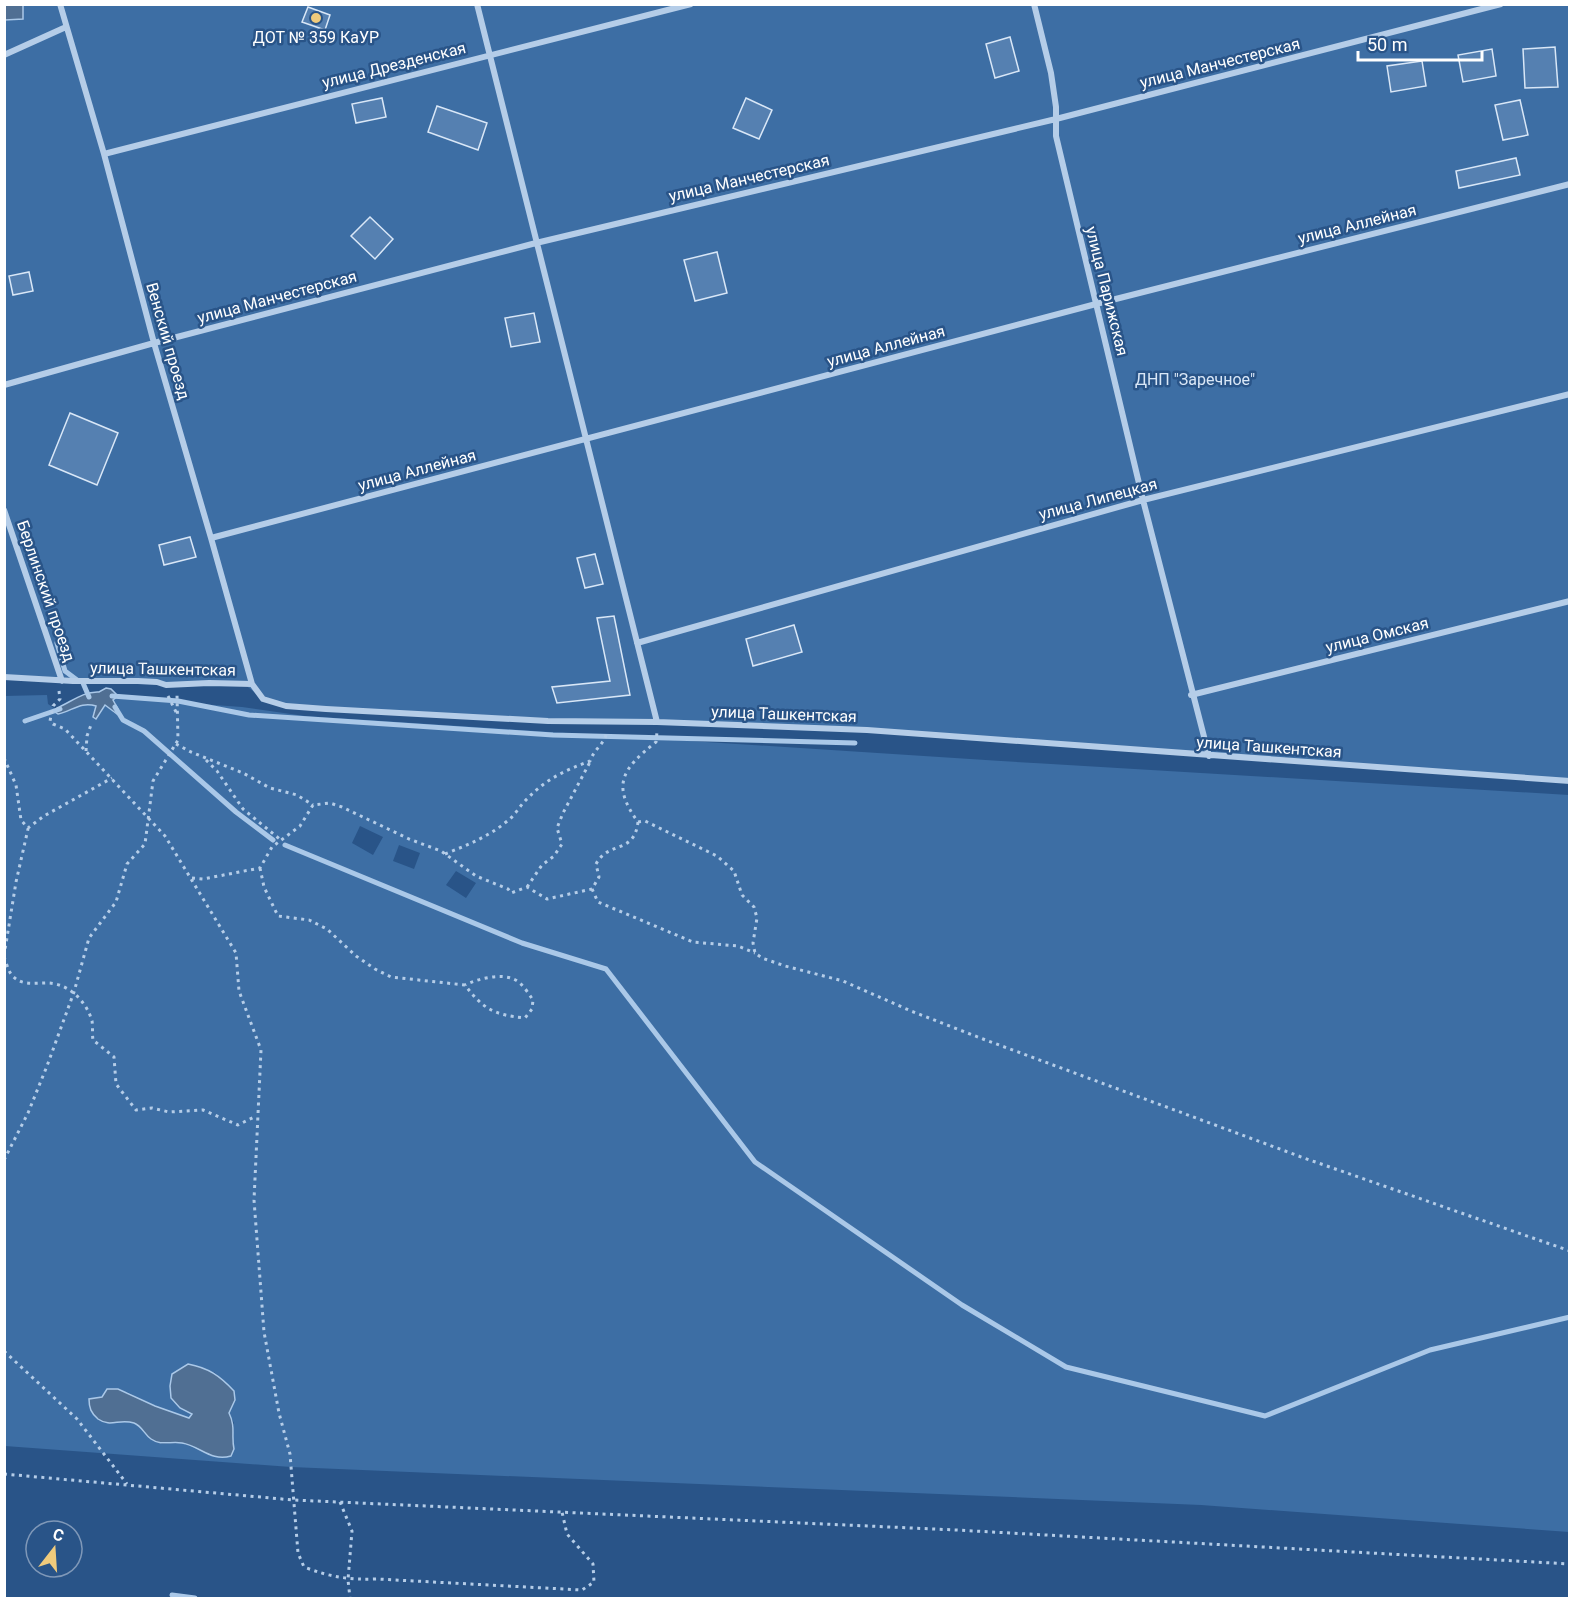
<svg xmlns="http://www.w3.org/2000/svg" width="1574" height="1603" font-family="Roboto,sans-serif">
<style>
.green{fill:#3d6ea4;fill-rule:evenodd}
.water{fill:#506f93;stroke:#aac8e8;stroke-width:1.5}
.lines{fill:none;stroke-linecap:round;stroke-linejoin:round}
.stream{stroke:#aac8e8;stroke-width:5}
.building{fill:#5580b1;stroke:#d9e7f7;stroke-width:1.5}
.path{stroke:#b5cde8;stroke-width:3;stroke-dasharray:3 4.5;stroke-linecap:butt}
.minor{stroke:#b5cde8;stroke-width:6}
.poi-dot{fill:#f0cb7c;stroke:#295488;stroke-width:2}
.labels{text-anchor:middle;dominant-baseline:central;stroke-width:5;stroke-linejoin:round;paint-order:stroke}
.poi-label{font-size:16px;fill:#fff;stroke:#295488}
.street-label{font-size:16px;fill:#fff;stroke:#295488}
.park-label{font-size:16px;fill:#d9e7f7;stroke:#295488}
</style>
<rect width="100%" height="100%" fill="#295488"/>
<!-- green -->
<path class="green" d="M23 4 1569 5V781L867 730 594 721 281 705 263 699 244 684H182L5 678 4 20 23 19Z
M47 695 48 704 55 709 58 714 84 703 96 706 94 712 105 705 109 706 114 713 118 709 113 700 117 698 242 707 305 716 1001 761 1569 795V1532L1201 1505 291 1467 5 1446 4 696ZM360 826 383 837 373 855 352 843ZM399 845 420 853 414 869 393 861ZM456 871 476 883 466 898 446 885ZM214 1372 234 1391 235 1400 229 1413 234 1423 232 1441 211 1456 183 1443 162 1444 150 1439 140 1425 125 1420 89 1399 127 1392 155 1406 189 1419 192 1414 180 1408Z"/>
<!-- water -->
<path class="water" d="M5 4 23 5V19L5 20Z
M106 688 111 689 118 696 113 700 118 709 117 714 105 705 96 719 93 717 96 706C81 701 72 711 58 714L55 712 57 708C71 702 84 691 99 692Z
M188 1364C209 1368 220 1376 234 1391L235 1400 229 1413C236 1427 231 1435 234 1449L231 1456C211 1462 200 1446 182 1443 171 1441 161 1446 151 1439 144 1434 142 1426 134 1423 119 1418 111 1428 98 1419 91 1413 89 1408 89 1399L102 1397 107 1389H118L155 1406 189 1418 192 1414 180 1408 171 1398 170 1386 172 1374Z"/>
<g class="lines">
<!-- stream -->
<path class="stream" d="M57 643 65 671 77 680
M83 683 89 697
M112 696 178 701 249 715 553 735 855 743
M115 707 123 720 144 731 236 812 273 840
M25 721 60 709
M285 845 522 943 606 969 755 1162 962 1305 1066 1367 1265 1416 1430 1350 1570 1317
M172 1595 195 1598"/>
</g>
<!-- building -->
<path class="building" d="M308 7 330 15 325 30 302 22Z
M1010 37 1019 71 995 78 986 44Z
M1555 47 1558 87 1525 88 1523 49Z
M1492 49 1496 76 1463 82 1458 55Z
M1422 61 1426 86 1391 92 1387 66Z
M382 98 386 117 356 123 352 104Z
M746 98 772 110 759 139 733 128Z
M1520 100 1528 135 1503 140 1495 105Z
M437 106 487 123 478 150 428 132Z
M1516 158 1520 175 1459 188 1456 171Z
M370 217 393 239 375 259 351 236Z
M717 252 727 293 695 301 684 260Z
M29 272 33 291 13 295 9 276Z
M534 313 540 342 511 347 505 318Z
M70 413 118 433 97 485 49 465Z
M190 537 196 557 164 565 159 545Z
M595 554 603 584 585 588 577 558Z
M614 616 630 695 557 703 552 687 610 681 597 618Z
M794 625 802 652 753 666 746 639Z"/>
<g class="lines">
<!-- path -->
<path class="path" d="M59 691 60 699 53 706 50 721 53 724 65 729 165 836 236 953 239 991 261 1050 254 1200 264 1332 279 1413 290 1454 298 1553 304 1567C330 1577 349 1580 377 1579L582 1590 594 1582 593 1564 567 1534 562 1512
M168 696 177 714
M176 744 191 752 243 773 270 788 297 795 313 805
M86 751 87 736 92 722
M4 758 16 785 21 820 28 828 44 816 112 778
M206 760 217 771 243 809 282 841
M638 822 645 821 717 856 734 871 742 895 754 907 757 918 753 943 755 953 762 958 785 966 843 981 911 1011 983 1039 1304 1158 1570 1251
M445 854C467 845 488 837 506 822 515 816 520 805 528 798 546 779 566 770 590 761 594 749 605 744 607 731
M260 868 264 887 278 916 309 920 327 929 356 956 375 969 391 977 465 985C483 1009 494 1015 525 1018L532 1009 533 1000C528 993 522 982 513 979 500 973 477 979 465 985
M192 878 203 879 260 868 272 847 300 826 313 805 330 803 342 807 409 839 441 851 476 876 508 889 511 893 527 887 547 899 592 889 599 877 596 864C609 840 634 855 638 822 611 785 622 769 656 742L657 732
M527 887 542 865 554 856 562 844 557 828 563 813 590 762
M592 889 598 902 693 942 738 946 755 953
M4 956 16 882 28 829
M4 957C6 962 8 970 11 974 20 986 33 983 45 983 67 982 86 1000 92 1021 93 1027 92 1034 93 1040L114 1057 116 1084 136 1110 152 1108 169 1112 203 1110 238 1125 256 1116
M4 1160 28 1113 47 1066 74 992 89 938 116 902 127 864 145 844 153 781 178 740 177 695
M4 1351 77 1419 127 1484
M4 1474 293 1500 956 1530 1570 1564
M340 1502 352 1531 348 1580 350 1598"/>
<!-- minor -->
<path class="minor" d="M60 4 104 154 154 343 211 538 252 684 263 699 286 706 326 709 548 721 657 722 867 730 1570 781
M477 4 657 722
M1034 4 1051 73 1056 107V136L1143 500 1209 756
M4 55 66 27
M104 154 691 4
M4 385 154 343 536 243 1056 119 1501 4
M4 510 62 681
M211 538 1096 304 1570 184
M637 643 1143 500 1570 394
M4 677 73 681H138L157 682 166 685 209 683 252 684
M1191 695 1570 601"/>
</g>
<!-- markers -->
<circle class="poi-dot" cx="316" cy="18" r="6"/>
<g class="labels">
<!-- poi labels -->
<g class="poi-label">
<text x="316" y="37">ДОТ № 359 КаУР</text>
</g>
<!-- street labels -->
<g class="street-label">
<text transform="translate(1220 63) rotate(-14)">улица Манчестерская</text>
<text transform="translate(394 65) rotate(-14)">улица Дрезденская</text>
<text transform="translate(749 178) rotate(-13)">улица Манчестерская</text>
<text transform="translate(1357 224) rotate(-14)">улица Аллейная</text>
<text transform="translate(1107 291) rotate(76)">улица Парижская</text>
<text transform="translate(277 297) rotate(-15)">улица Манчестерская</text>
<text transform="translate(168 341) rotate(74)">Венский проезд</text>
<text transform="translate(886 346) rotate(-15)">улица Аллейная</text>
<text transform="translate(417 470) rotate(-15)">улица Аллейная</text>
<text transform="translate(1098 499) rotate(-15)">улица Липецкая</text>
<text transform="translate(46 591) rotate(71)">Берлинский проезд</text>
<text transform="translate(1377 635) rotate(-14)">улица Омская</text>
<text transform="translate(163 669) rotate(1)">улица Ташкентская</text>
<text transform="translate(784 714) rotate(2)">улица Ташкентская</text>
<text transform="translate(1269 747) rotate(4)">улица Ташкентская</text>
</g>
<!-- park labels -->
<g class="park-label">
<text x="1195" y="379">ДНП "Заречное"</text>
</g>
</g>
<!-- border -->
<rect width="1574" height="1603" fill="none" stroke="#ffffff" stroke-width="12"/>
<!-- north arrow -->
<g transform="translate(54 1549) rotate(17)"><circle r="28" fill="#295488" stroke="#7f98b8" stroke-width="1.5"/>
<path d="M0-4.5L10 22L0 15L-10 22Z" fill="#f0cb7c"/>
<text y="-9" font-size="16" font-weight="bold" text-anchor="middle" fill="#ffffff">С</text>
</g>
<!-- scale -->
<path d="M1358 51v9h124v-9" fill="none" stroke="#ffffff" stroke-width="3"/>
<text x="1367" y="51" font-size="18" fill="#ffffff" stroke="#295488" stroke-width="4.5" paint-order="stroke">50 m</text>
</svg>
